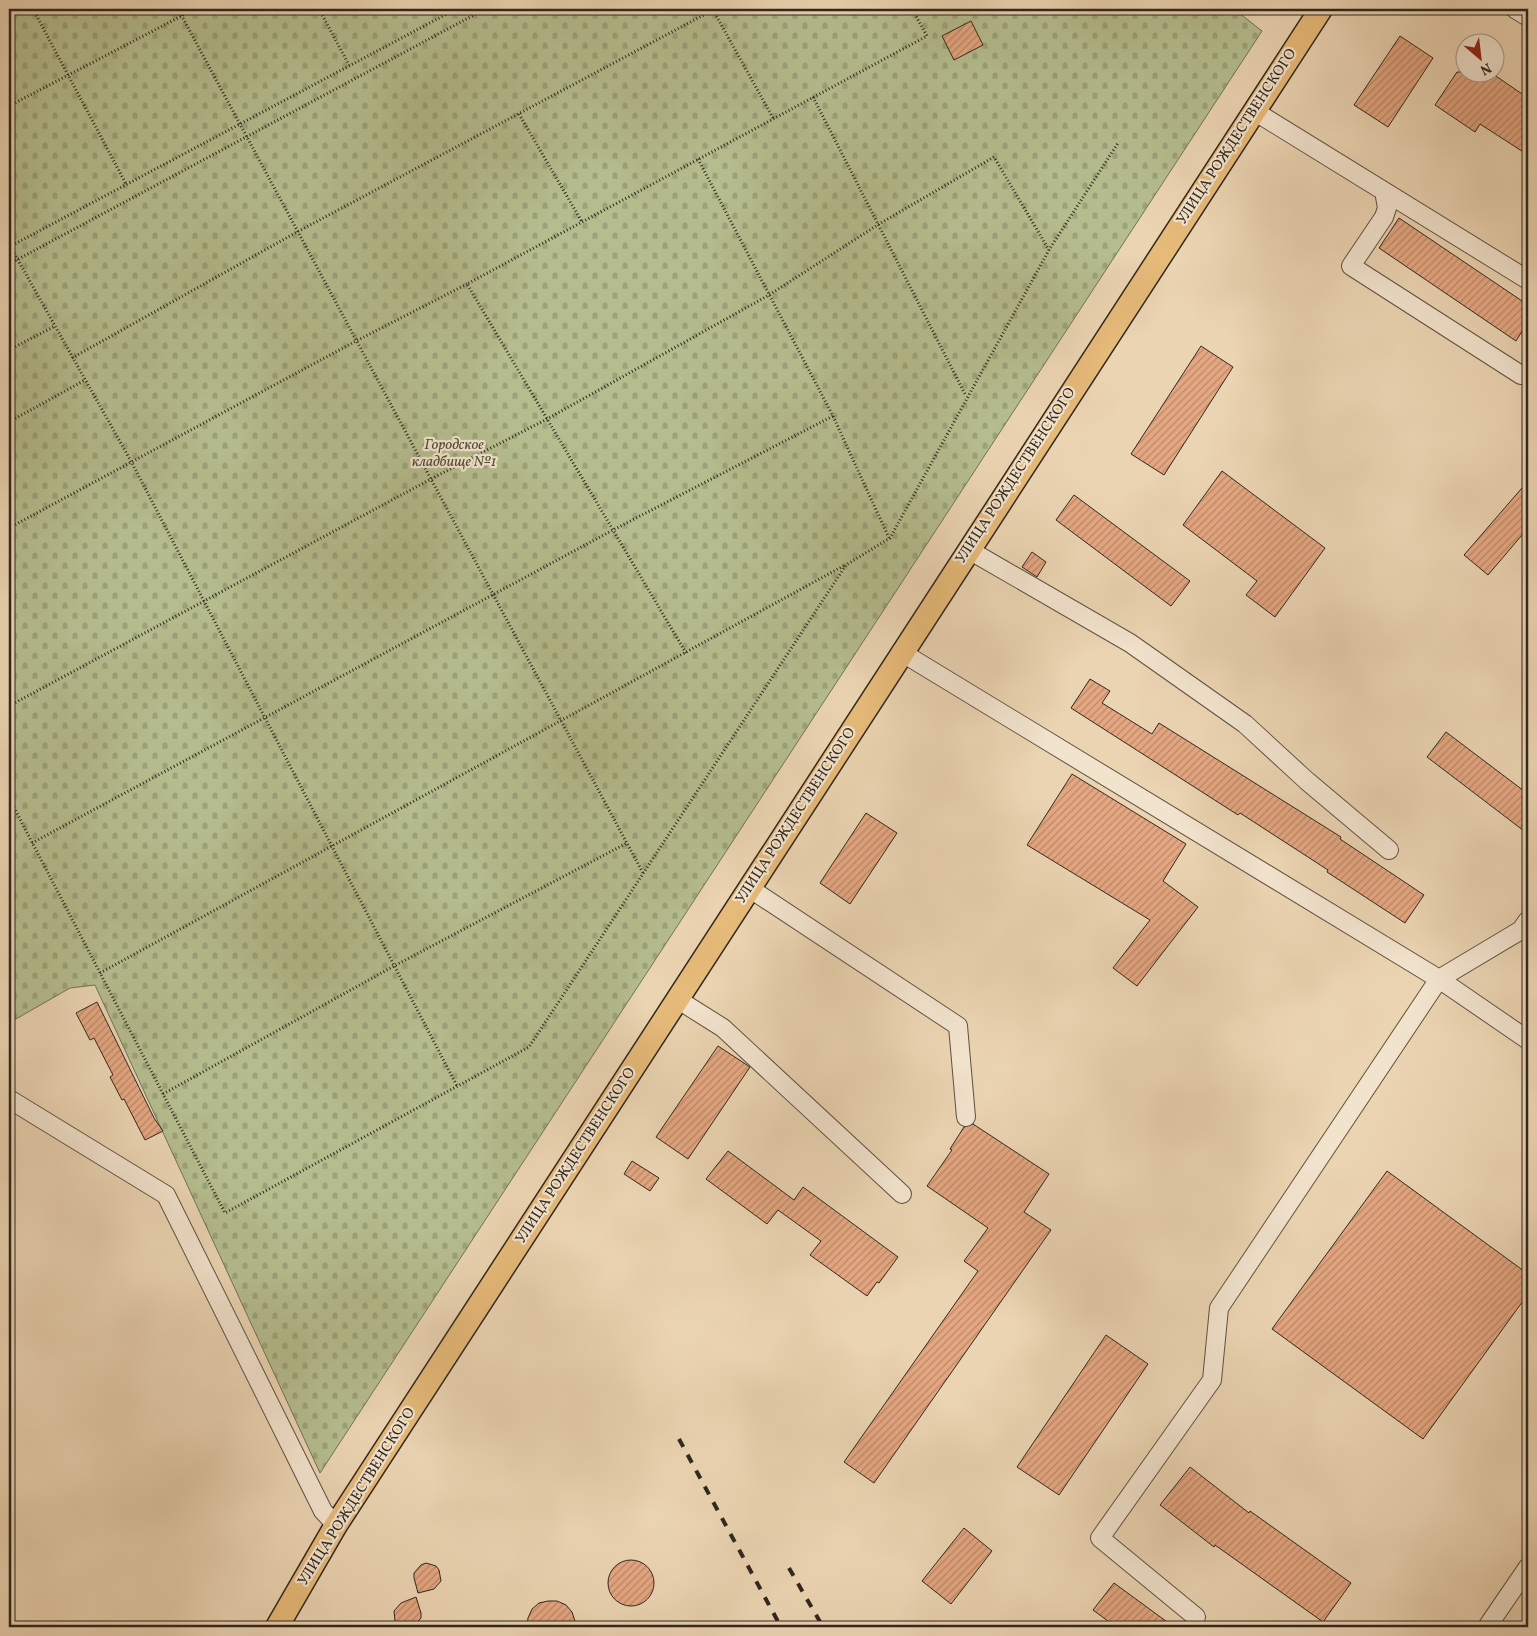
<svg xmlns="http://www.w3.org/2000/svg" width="1537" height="1636" font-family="Vollkorn,serif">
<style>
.cemetery{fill:url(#cemetery-stones);stroke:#727256}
.building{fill:url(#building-hatch);stroke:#30271e}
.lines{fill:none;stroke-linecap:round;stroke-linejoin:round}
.minor-casing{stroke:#5f5243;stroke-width:20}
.major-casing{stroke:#30271e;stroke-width:25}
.path{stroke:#30271e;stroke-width:3;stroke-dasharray:1 2.5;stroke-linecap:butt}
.minor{stroke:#f2e3cd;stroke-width:18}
.major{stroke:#e6ba79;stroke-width:22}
.rail{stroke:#30271e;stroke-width:4;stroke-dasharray:9 9;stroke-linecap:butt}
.labels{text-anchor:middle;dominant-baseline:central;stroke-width:4.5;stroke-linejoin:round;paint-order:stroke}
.street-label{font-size:15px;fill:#30271e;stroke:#f2e3cd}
.park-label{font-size:15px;font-style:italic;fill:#514c3a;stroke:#f2e3cd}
</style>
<defs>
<pattern id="cemetery-stones" width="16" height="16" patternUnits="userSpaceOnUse" patternTransform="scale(1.25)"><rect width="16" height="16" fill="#b5bd8e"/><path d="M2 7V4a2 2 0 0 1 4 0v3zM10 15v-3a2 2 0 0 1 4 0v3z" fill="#9ca27a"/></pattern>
<pattern id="building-hatch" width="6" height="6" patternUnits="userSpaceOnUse" patternTransform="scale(1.25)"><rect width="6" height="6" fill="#e5a781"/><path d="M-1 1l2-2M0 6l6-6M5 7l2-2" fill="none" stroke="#ba8869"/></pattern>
</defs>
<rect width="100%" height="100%" fill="#ebd4b2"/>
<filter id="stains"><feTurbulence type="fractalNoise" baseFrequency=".004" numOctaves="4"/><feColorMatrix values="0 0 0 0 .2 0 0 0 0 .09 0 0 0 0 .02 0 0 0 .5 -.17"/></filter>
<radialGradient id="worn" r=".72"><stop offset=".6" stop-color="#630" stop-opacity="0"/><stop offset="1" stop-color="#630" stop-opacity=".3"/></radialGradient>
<!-- cemetery -->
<path class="cemetery" d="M9 9H1234L1262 31 320 1473 95 985 70 988 9 1023Z"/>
<!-- building -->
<path class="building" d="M971 21 983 45 954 60 942 36Z
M1400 36 1433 58 1388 127 1354 105Z
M1457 72H1490L1528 98V155L1480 124 1475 132 1435 105Z
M1399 218 1528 305V322L1516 341 1379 248Z
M1201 346 1233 367 1164 475 1131 454Z
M1222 471 1325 548 1275 617 1246 595 1257 581 1183 525Z
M1528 481V528L1488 575 1464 555Z
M1074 495 1190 581 1171 606 1056 520Z
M1032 552 1046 562 1037 577 1022 567Z
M1090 679 1110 691 1102 703 1152 734 1159 723 1341 837 1340 839 1424 895 1405 923 1327 872 1328 870 1240 813 1238 815 1071 708Z
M1446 732 1528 794V834L1427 757Z
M1072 774 1186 844 1163 881 1198 907 1137 986 1113 968 1150 920 1027 845Z
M866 813 897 833 850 904 820 883Z
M97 1002 154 1118 163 1131 145 1140 124 1099 122 1100 110 1077 113 1075 94 1038 90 1040 76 1013Z
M718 1046 750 1067 688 1159 656 1137Z
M973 1124 1049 1174 1024 1212 1051 1230 874 1483 844 1462 978 1271 964 1261 988 1228 927 1186 952 1150 950 1149 964 1127Z
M728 1151 794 1200 803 1187 898 1257 879 1283 877 1282 867 1296 810 1255 821 1241 778 1210 767 1224 706 1179Z
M632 1161 659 1178 650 1191 624 1174Z
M1387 1171 1528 1274V1294L1423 1439 1272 1329Z
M1106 1335 1148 1364 1059 1495 1017 1467Z
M1190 1467 1249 1513 1250 1511 1351 1583 1323 1622 1215 1545 1214 1547 1160 1505Z
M964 1528 992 1551 951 1604 922 1581Z
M608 1583a23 23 0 1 1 46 0a23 23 0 1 1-46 0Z
M426 1563 436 1566 439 1570 441 1581 434 1589 418 1593 414 1578V1573L421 1565Z
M1114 1583 1174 1627H1116L1093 1610Z
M416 1597 421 1613V1618L413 1627H402L395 1621 394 1611 401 1603Z
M548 1601H557L566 1605 572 1612 577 1627H527L528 1618 532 1609 539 1603Z"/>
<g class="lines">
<defs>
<path id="minor" d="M1515 9 1528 17
M1254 111 1528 280
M1384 191 1387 208 1384 217 1351 266 1521 375
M969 550 1130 643 1245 724 1307 781 1389 850
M901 652 1439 979 1528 1040
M749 888 958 1026 966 1117
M677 999 723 1028 902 1194
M9 1099 166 1195 323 1511 336 1525
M1196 1617 1100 1538 1212 1380 1219 1308 1439 979 1521 930 1528 920
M1487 1627 1528 1567"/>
<path id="major" d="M277 1627 336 1525 1321 9"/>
</defs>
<!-- minor casing -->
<use href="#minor" class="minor-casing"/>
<!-- major casing -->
<use href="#major" class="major-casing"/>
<!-- path -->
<path class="path" d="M33 9 126 184
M178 9 643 873
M319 9 349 65
M713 10 773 118
M813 97 966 396
M9 106 195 9
M519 114 582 222
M698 159 833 416 889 538
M9 244 132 463 457 1086
M9 247 456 9
M9 264 485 9
M9 350 55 326
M72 358 297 232 713 10
M9 422 85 380
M9 528 356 341 467 284
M686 653 467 284 927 36 912 9
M9 706 431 479 547 419 769 295 879 224 994 157 1049 250
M9 798 225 1213 529 1047 846 565 890 538 1049 250 1118 143
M32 843 613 530 833 416
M100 973 845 565
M163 1094 394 966 627 843"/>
<!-- minor -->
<use href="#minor" class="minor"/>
<!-- major -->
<use href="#major" class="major"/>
<!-- rail -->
<path class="rail" d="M679 1439 781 1627
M789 1568 823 1627"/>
</g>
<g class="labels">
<!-- street labels -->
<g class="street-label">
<text transform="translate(1237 137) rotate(-57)">УЛИЦА РОЖДЕСТВЕНСКОГО</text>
<text transform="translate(1016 476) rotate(-57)">УЛИЦА РОЖДЕСТВЕНСКОГО</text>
<text transform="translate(796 816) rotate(-57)">УЛИЦА РОЖДЕСТВЕНСКОГО</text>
<text transform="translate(576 1156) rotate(-57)">УЛИЦА РОЖДЕСТВЕНСКОГО</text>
<text transform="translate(357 1497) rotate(-58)">УЛИЦА РОЖДЕСТВЕНСКОГО</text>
</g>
<!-- park labels -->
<g class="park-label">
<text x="454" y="445">Городское<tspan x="454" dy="17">кладбище №1</tspan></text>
</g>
</g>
<!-- margin -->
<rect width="1537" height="1636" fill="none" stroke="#ebd4b2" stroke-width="30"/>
<rect x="10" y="10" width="1517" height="1616" fill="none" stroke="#30271e" stroke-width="2.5"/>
<rect x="15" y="15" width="1507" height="1606" fill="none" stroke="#30271e"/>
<!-- north arrow -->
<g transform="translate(1480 58) rotate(152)"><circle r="24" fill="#f2e3cd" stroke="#a49887"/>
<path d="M0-4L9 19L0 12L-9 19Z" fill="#8f2418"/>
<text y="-8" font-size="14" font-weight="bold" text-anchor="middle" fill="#30271e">N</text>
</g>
<rect width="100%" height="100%" filter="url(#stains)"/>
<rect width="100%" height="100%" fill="url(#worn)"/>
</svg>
